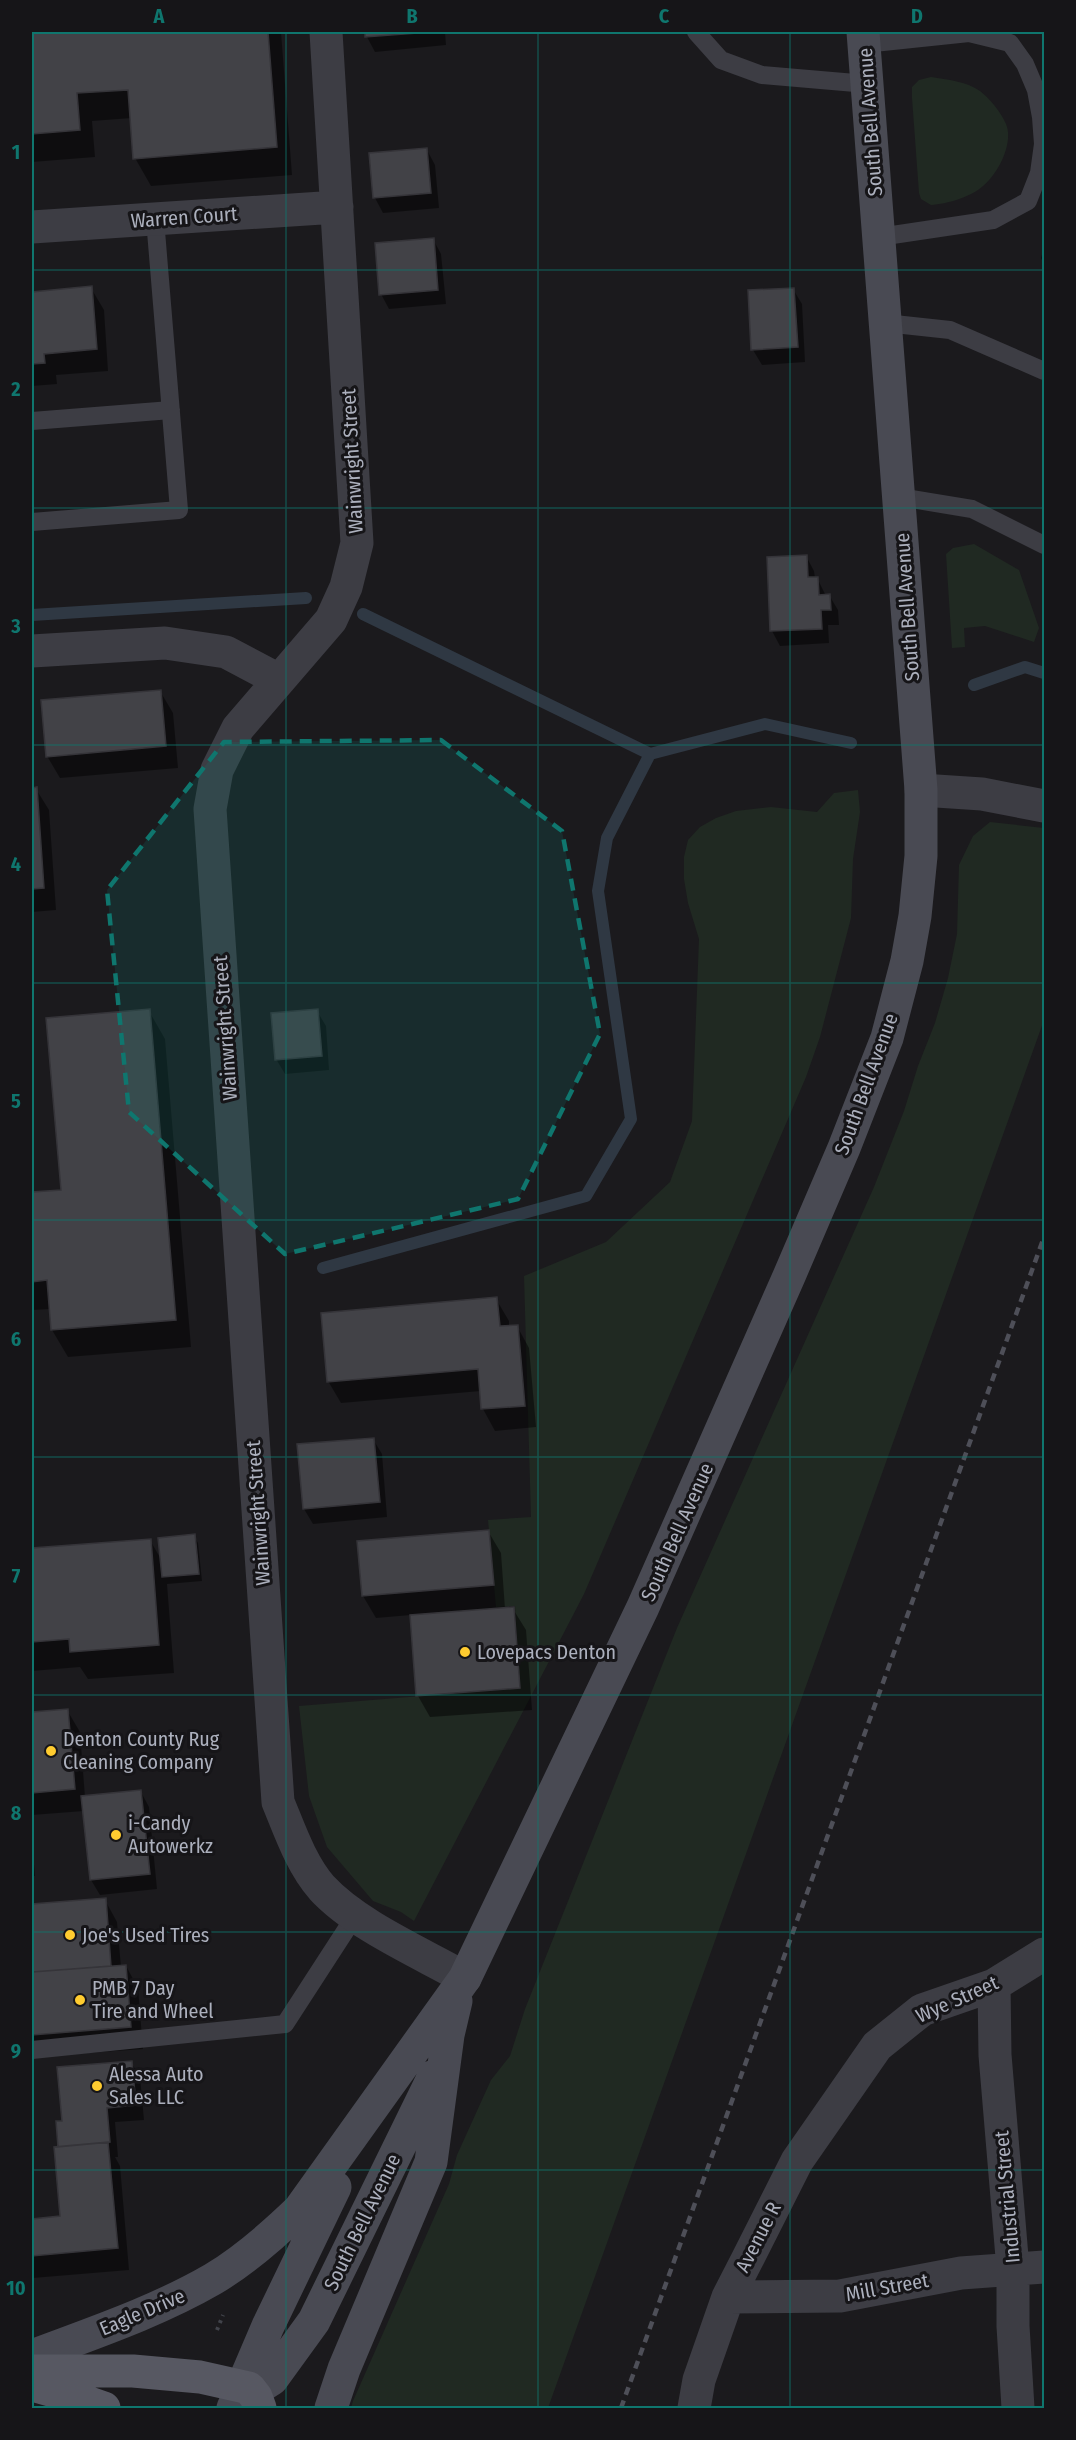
<svg xmlns="http://www.w3.org/2000/svg" width="1076" height="2440" font-family="'Fira Sans Condensed',sans-serif">
<style>
.green{fill:#202922}
.shadow{fill:#0007}
.lines{fill:none;stroke-linecap:round;stroke-linejoin:round}
.stream{stroke:#2f3843;stroke-width:12}
.building{fill:#424247;stroke:#353439;stroke-width:1.5}
.path{stroke:#41434a;stroke-width:4;stroke-dasharray:3 4.5;stroke-linecap:butt}
.service{stroke:#3d3d44;stroke-width:18}
.minor{stroke:#3d3d44;stroke-width:33}
.secondary{stroke:#494a53;stroke-width:33}
.primary{stroke:#575862;stroke-width:33}
.rail{stroke:#4e4f58;stroke-width:4.5;stroke-dasharray:8 6;stroke-linecap:butt}
.marked{fill:#0f766e;fill-opacity:0.2;stroke:#0f766e;stroke-width:4.5;stroke-dasharray:12 8;stroke-linejoin:round}
.grid{fill:none;stroke:#0f766e;stroke-width:1.5;stroke-opacity:0.55}
.poi-dot{fill:#ffcc30;stroke:#161518;stroke-width:2}
.labels{text-anchor:middle;dominant-baseline:central;stroke-width:6;stroke-linejoin:round;paint-order:stroke}
.street-label{font-size:20px;fill:#acb0bd;stroke:#161518}
.poi-label{font-size:20px;fill:#acb0bd;stroke:#161518;text-anchor:start}
.neatline{fill:none;stroke:#0f766e;stroke-width:2}
.grid-label{font-size:20px;text-anchor:middle;font-weight:bold;fill:#0f766e}
</style>
<rect width="100%" height="100%" fill="#1b1a1d"/>
<!-- green -->
<path class="green" d="M931 77C948 80 966 81 980 91 990 99 1001 112 1006 124 1014 143 998 174 983 186 971 197 947 204 931 205L921 199 919 193 912 98V87L919 80Z
M974 544 1019 570 1039 628 1034 642 985 626 964 628 965 647 952 648 946 554 953 548Z
M858 790 860 812 853 859 851 918 820 1037 806 1077 584 1594 414 1921 401 1912 373 1901 327 1847 309 1796 299 1706 520 1688 515 1606 496 1607 488 1520 531 1517 524 1276 606 1242 670 1182 692 1121 699 939 688 903 684 879V857L688 840 700 827 716 818 736 811 771 807 817 812 834 793Z
M990 822 1044 828V1020L548 2408H351L353 2401 449 2184 457 2155 491 2080 510 2056 525 2009 677 1628 874 1187 904 1111 918 1066 935 1023 948 978 957 934 959 865 973 836Z"/>
<!-- shadow -->
<path class="shadow" d="M32 32H281L292 175 151 186 135 158 132 118 92 121 95 157 32 162Z
M366 32H445L446 45 375 52 367 37Z
M427 150 435 165 439 208 383 213 375 198 371 155Z
M433 239 441 254 446 304 389 309 381 294Z
M1044 248V264L1041 258Z
M91 288 104 310 108 371 56 375 57 384 32 386V293Z
M793 289 802 304 805 362 762 365 753 350Z
M806 556 814 571 815 578H817L826 596 829 595 838 610 839 625H828L829 643 780 646 772 631Z
M160 691 173 713 178 768 60 778 47 756Z
M32 789H36L49 810 56 910 32 912Z
M149 1011 165 1039 191 1347 68 1357 52 1330 51 1309 32 1310V1194L62 1191Z
M317 1011 326 1026 329 1070 285 1074 276 1059Z
M496 1299 509 1321V1327L517 1326 529 1348 536 1427 495 1431 483 1409 481 1391 341 1403 328 1381Z
M373 1439 382 1454 387 1517 313 1524 304 1509Z
M488 1531 501 1553 505 1609H513L526 1630 532 1710 430 1717 418 1696 411 1615 376 1618 363 1596 358 1542Z
M194 1536 198 1543 202 1581 167 1584 174 1673 88 1679 80 1667 32 1671V1550L150 1540 162 1561Z
M67 1710 80 1732 85 1797 141 1792 149 1807 157 1889 100 1895 91 1880 84 1811 32 1815V1713Z
M32 1841 35 1876H32Z
M105 1900 117 1922 121 1967 126 1966 138 1988 143 2049 32 2057V1906Z
M131 2062 140 2077 144 2120 115 2122 118 2157H115L120 2166 129 2270 33 2278 32 2220 62 2218 59 2148 63 2122Z"/>
<g class="lines">
<!-- stream -->
<path class="stream" d="M363 614 650 754
M32 615 306 598
M974 685 1025 667 1044 673
M323 1268 586 1196 631 1119 598 891 607 838 650 754 765 724 851 743"/>
</g>
<!-- building -->
<path class="building" d="M32 32H268L277 147 133 159 128 90 77 93 80 130 32 134Z
M365 32H431L365 37Z
M427 148 431 193 373 198 369 153Z
M434 238 438 290 379 295 375 243Z
M92 286 97 349 44 354 45 363 32 364V292Z
M794 288 798 347 751 350 748 290Z
M807 555 808 577H818L819 595 830 594 831 610H821L822 629 770 631 767 557Z
M161 690 166 746 46 757 41 700Z
M37 787 44 888 32 889V788Z
M150 1009 176 1320 51 1330 47 1280 32 1282V1192L61 1190 46 1018Z
M318 1009 322 1056 275 1060 271 1013Z
M497 1297 500 1326 518 1325 525 1406 481 1409 478 1369 327 1382 321 1313Z
M374 1438 380 1502 303 1509 297 1444Z
M489 1530 494 1585 362 1596 357 1541Z
M195 1534 199 1574 162 1577 158 1538Z
M151 1539 159 1645 70 1652 69 1639 32 1642V1548Z
M514 1607 520 1688 416 1696 410 1615Z
M68 1709 75 1789 32 1793V1712Z
M141 1790 150 1874 90 1880 81 1796Z
M106 1898 111 1966 32 1972V1904Z
M126 1965 131 2027 32 2035V1972Z
M132 2061 136 2105 107 2108 110 2142 58 2147 56 2121H62L57 2067Z
M108 2142 118 2248 32 2256V2219L60 2216 54 2147Z"/>
<g class="lines">
<!-- path -->
<path class="path" d="M217 2330 223 2315"/>
<!-- service -->
<path class="service" d="M696 32 721 60 762 75 867 84
M864 44 969 33 1010 43 1025 64 1036 90 1041 117 1043 144 1039 173 1028 201 993 220 879 237
M885 323 950 330 1044 371
M32 421 171 410
M899 497 972 509 1044 545
M32 522 179 510 155 219
M32 2050 285 2024 355 1916"/>
<!-- minor -->
<path class="minor" d="M326 32 357 543 346 587 331 620 238 728 217 770 210 809 278 1802C290 1831 301 1864 322 1888 356 1925 421 1953 465 1978
M32 227 337 207
M32 651 165 643 226 652 279 680
M921 790 982 794 1044 806
M994 1985 995 2055 1013 2269V2326L1018 2408
M728 2297 840 2296 961 2273 1044 2267
M694 2408 699 2380 728 2297 747 2260 797 2161 877 2046 922 2010 994 1985 1044 1954"/>
<!-- secondary -->
<path class="secondary" d="M32 2356C93 2333 156 2312 213 2279 245 2260 272 2236 299 2210L465 1978 643 1607 790 1274 844 1148 887 1038 907 961 915 916 921 856V790L863 32
M249 2388 261 2386 272 2379 314 2321 434 2076
M233 2408 268 2326 335 2187
M331 2408 344 2369 431 2162 448 2035 456 2001"/>
<!-- primary -->
<path class="primary" d="M32 2371H133L200 2377 249 2388 256 2397 260 2408
M32 2385 67 2395 104 2408"/>
<!-- rail -->
<path class="rail" d="M621 2408 1044 1237"/>
</g>
<!-- marked area -->
<path class="marked" d="M441 740 562 831 600 1034 518 1199 285 1254 129 1112 107 890 224 742Z"/>
<!-- grid -->
<path class="grid" d="M286 32V2408M538 32V2408M790 32V2408M32 270H1044M32 508H1044M32 745H1044M32 983H1044M32 1220H1044M32 1457H1044M32 1695H1044M32 1932H1044M32 2170H1044"/>
<!-- markers -->
<g class="poi-dot">
<circle cx="465" cy="1652" r="6"/>
<circle cx="51" cy="1751" r="6"/>
<circle cx="116" cy="1835" r="6"/>
<circle cx="70" cy="1935" r="6"/>
<circle cx="80" cy="2000" r="6"/>
<circle cx="97" cy="2086" r="6"/>
</g>
<g class="labels">
<!-- street labels -->
<g class="street-label">
<text transform="translate(870 122) rotate(-94)">South Bell Avenue</text>
<text transform="translate(184 217) rotate(-4)">Warren Court</text>
<text transform="translate(352 461) rotate(-93)">Wainwright Street</text>
<text transform="translate(907 607) rotate(-94)">South Bell Avenue</text>
<text transform="translate(225 1028) rotate(-94)">Wainwright Street</text>
<text transform="translate(866 1084) rotate(-70)">South Bell Avenue</text>
<text transform="translate(258 1513) rotate(-94)">Wainwright Street</text>
<text transform="translate(677 1532) rotate(-66)">South Bell Avenue</text>
<text transform="translate(957 1999) rotate(-24)">Wye Street</text>
<text transform="translate(1007 2197) rotate(-95)">Industrial Street</text>
<text transform="translate(362 2222) rotate(-64)">South Bell Avenue</text>
<text transform="translate(758 2237) rotate(-63)">Avenue R</text>
<text transform="translate(887 2287) rotate(-10)">Mill Street</text>
<text transform="translate(142 2312) rotate(-23)">Eagle Drive</text>
</g>
<!-- poi labels -->
<g class="poi-label">
<text x="477" y="1652">Lovepacs Denton</text>
<text x="63" y="1739">Denton County Rug<tspan x="63" dy="23">Cleaning Company</tspan></text>
<text x="128" y="1823">i-Candy<tspan x="128" dy="23">Autowerkz</tspan></text>
<text x="82" y="1935">Joe's Used Tires</text>
<text x="92" y="1988">PMB 7 Day<tspan x="92" dy="23">Tire and Wheel</tspan></text>
<text x="109" y="2074">Alessa Auto<tspan x="109" dy="23">Sales LLC</tspan></text>
</g>
</g>
<!-- border -->
<rect width="1076" height="2440" fill="none" stroke="#161518" stroke-width="66"/>
<rect x="33" y="33" width="1010" height="2374" class="neatline"/>
<g class="grid-label">
<text x="159" y="23">A</text>
<text x="412" y="23">B</text>
<text x="664" y="23">C</text>
<text x="917" y="23">D</text>
<text x="16" y="159">1</text>
<text x="16" y="396">2</text>
<text x="16" y="633">3</text>
<text x="16" y="871">4</text>
<text x="16" y="1108">5</text>
<text x="16" y="1346">6</text>
<text x="16" y="1583">7</text>
<text x="16" y="1820">8</text>
<text x="16" y="2058">9</text>
<text x="16" y="2295">10</text>
</g>
</svg>
